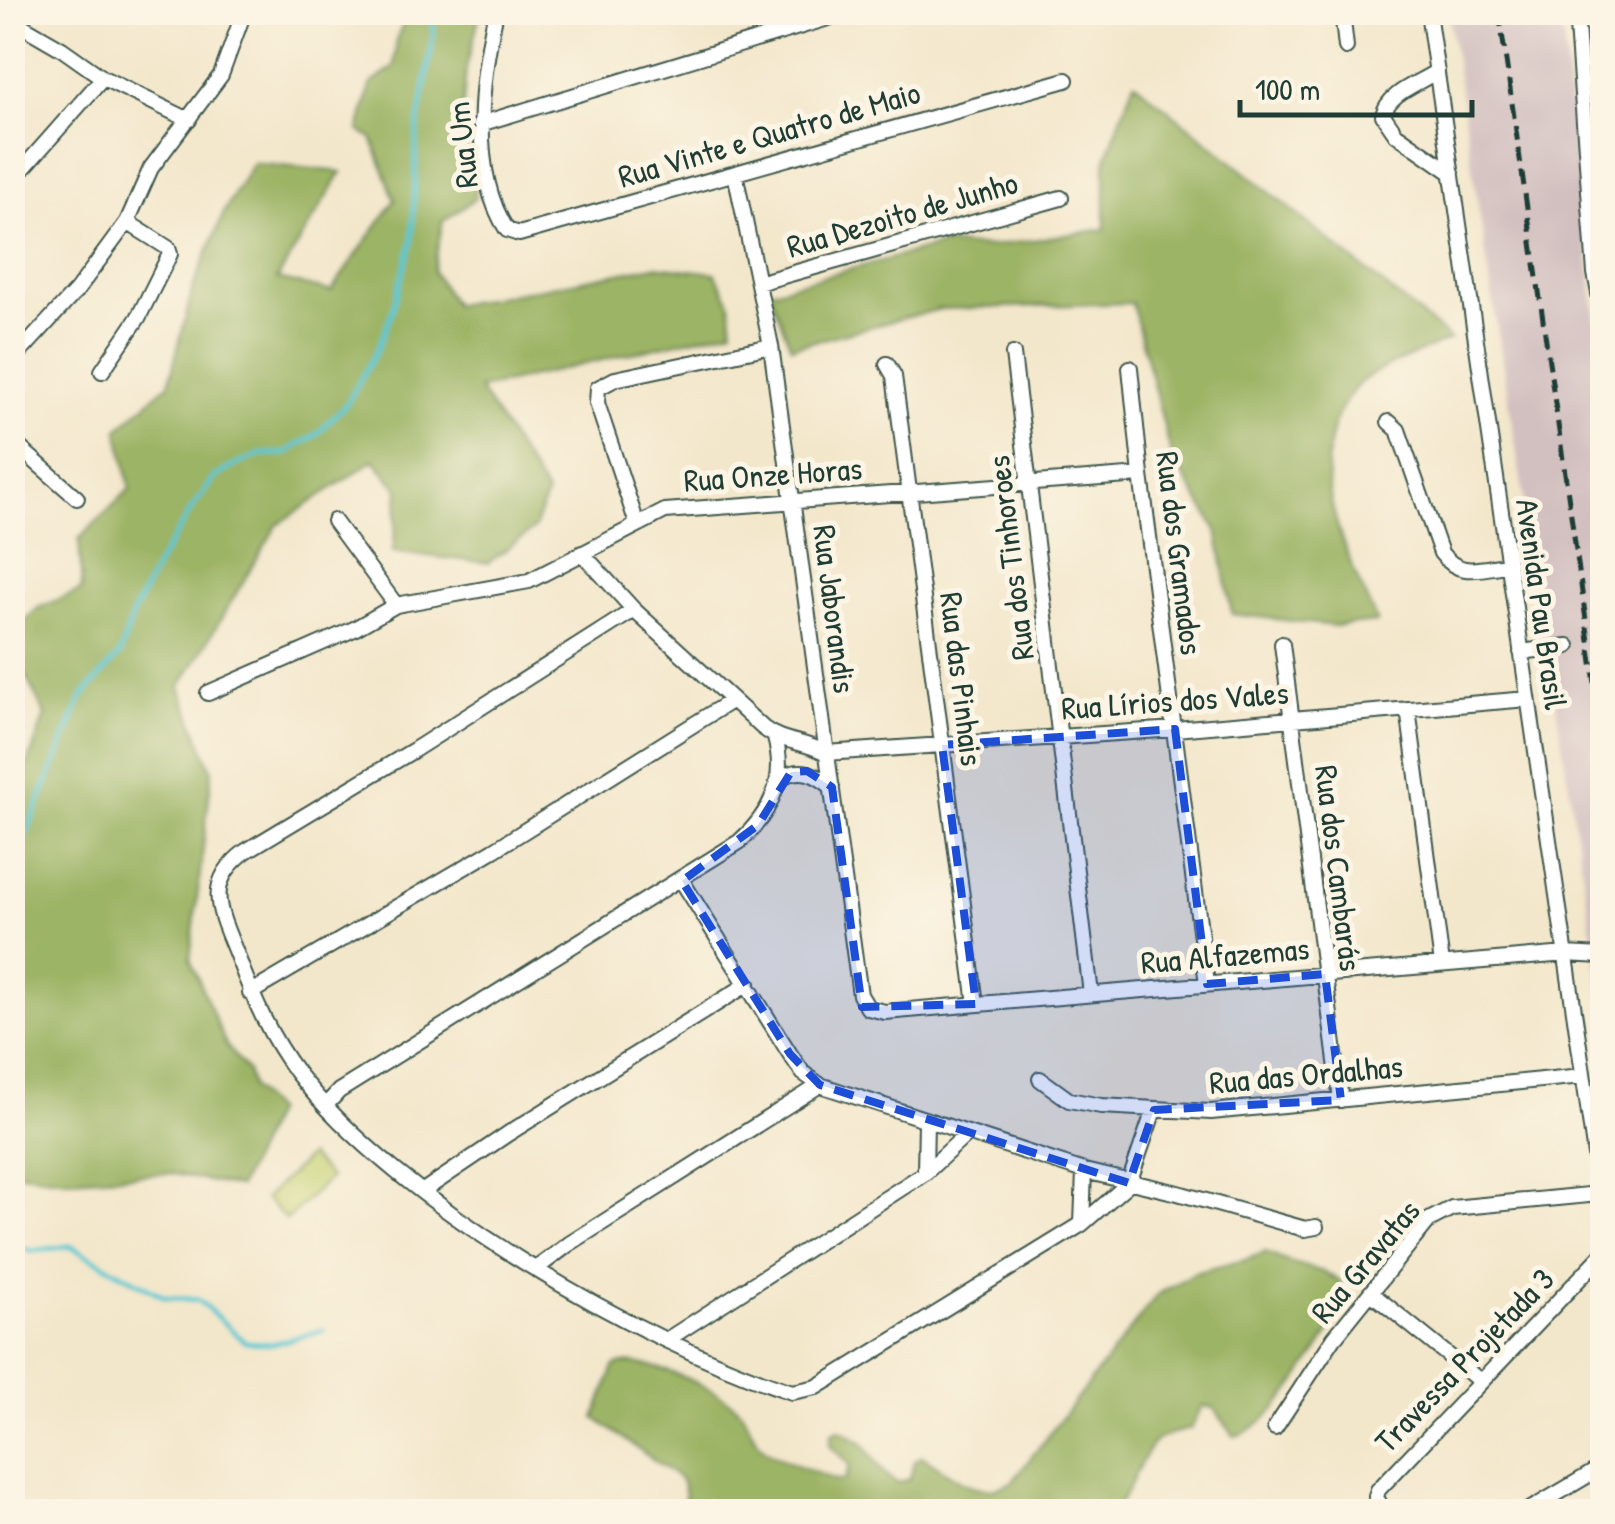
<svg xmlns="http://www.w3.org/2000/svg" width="1615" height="1524" font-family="'Patrick Hand',sans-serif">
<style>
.industrial{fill:#d2bfc0}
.green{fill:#c6d273;stroke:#728854;stroke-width:2.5}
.forest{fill:#9cb465;stroke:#5e784c;stroke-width:2.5}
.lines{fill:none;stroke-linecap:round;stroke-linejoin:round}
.stream{stroke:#5cc8d3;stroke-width:5}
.minor-casing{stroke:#3f564b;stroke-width:18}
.minor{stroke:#fff;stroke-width:14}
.rail{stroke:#1f3d34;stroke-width:5;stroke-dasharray:15 8;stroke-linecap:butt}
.marked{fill:#1d4ed8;fill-opacity:0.2;stroke:#1d4ed8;stroke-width:8;stroke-dasharray:20 12;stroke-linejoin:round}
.labels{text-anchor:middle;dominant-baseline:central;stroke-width:10;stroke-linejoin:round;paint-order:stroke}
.street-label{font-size:32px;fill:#1f3d34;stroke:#fcf5e5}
</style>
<rect width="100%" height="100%" fill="#fcf5e5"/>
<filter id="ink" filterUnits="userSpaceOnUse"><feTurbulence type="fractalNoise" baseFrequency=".01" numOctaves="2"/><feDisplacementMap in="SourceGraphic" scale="20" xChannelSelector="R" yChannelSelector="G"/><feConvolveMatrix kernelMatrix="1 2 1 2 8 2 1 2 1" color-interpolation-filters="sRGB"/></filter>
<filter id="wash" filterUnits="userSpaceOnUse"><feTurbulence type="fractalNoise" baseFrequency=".0048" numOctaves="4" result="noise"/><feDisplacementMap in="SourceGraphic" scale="40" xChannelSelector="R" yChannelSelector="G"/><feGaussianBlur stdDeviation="2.25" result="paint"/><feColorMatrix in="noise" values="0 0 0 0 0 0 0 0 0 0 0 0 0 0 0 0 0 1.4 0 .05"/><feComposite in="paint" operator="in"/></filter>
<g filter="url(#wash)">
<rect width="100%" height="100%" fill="#f3e7cb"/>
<!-- industrial -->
<path class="industrial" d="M1448 13H1560L1602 369V999Z"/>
<!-- green -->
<path class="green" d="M309 1156 330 1178 286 1220 265 1198Z"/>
<!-- forest -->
<path class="forest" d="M408 13H480L466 69 462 117 476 198 443 221 433 271 454 305 655 266 715 273 730 302 733 329 479 389 547 494 534 529 488 563 393 552 399 490 374 460 277 525 180 687 212 771 190 959 226 1045 247 1071 252 1088 274 1111 239 1187 169 1173 68 1179 13 1172V807L45 715 13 649V634L38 608 82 590 79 539 130 489 118 429 169 383 193 288 225 210 253 163 342 172 277 279 331 291 395 200 372 138 359 131 371 84 394 67 397 37Z
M1134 82 1450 339C1429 349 1372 370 1359 384 1294 453 1344 550 1377 622L1335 626 1232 614 1217 530 1172 457 1132 303 940 309 791 347 769 291 945 244 988 247 1105 229V162Z
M1266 1252C1289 1267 1321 1265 1341 1283L1344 1309C1319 1345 1278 1427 1234 1436L1214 1408 1202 1406 1191 1429C1179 1432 1163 1434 1154 1443 1136 1463 1132 1492 1113 1511H688C684 1500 686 1489 680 1479L595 1418 614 1367C638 1352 719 1389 738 1408 751 1421 752 1442 769 1452 789 1464 814 1471 835 1480H845L850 1465 830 1445 832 1433 839 1430 862 1442 884 1473 897 1483 910 1479 914 1461 922 1456C949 1473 982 1503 1013 1481L1157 1295 1194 1273 1245 1260Z"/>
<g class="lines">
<!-- stream -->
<path class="stream" d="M12 869 82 697 120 654 133 613 157 564 191 510 214 478 235 465 262 454H284L317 434 347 403 377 350 391 314 412 242 417 132 434 32 431 12
M12 1246 32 1251 70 1246 165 1297 198 1300 245 1342 272 1344 323 1330"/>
</g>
</g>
<g filter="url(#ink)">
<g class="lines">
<defs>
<path id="minor" d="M496 12C481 76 469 171 507 230L519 234 1066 80
M1342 12 1346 47
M1428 12 1602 1203
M1576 12 1595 273 1602 309
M12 20 62 49 103 78 189 120
M1437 71C1418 84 1389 92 1383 115L1396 134 1452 173
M480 124 848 12
M735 173 771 346 860 995 868 1008 885 1012 1566 954 1602 956
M12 181 103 78
M758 283 1061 198
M1013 354 1091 994
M12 361 77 290 127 222 151 168 221 75 244 12
M887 364 894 376 976 1004
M1130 368 1141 475 1207 984
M102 371 138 318 170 254 168 248 127 222
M1389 422 1398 430 1441 553C1460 578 1479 568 1507 565
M12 441 77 498
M334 521 396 605
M637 524 597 403 598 388 615 379 771 346
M582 553 634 610 763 728C782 743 805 741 826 753
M634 610 414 750 246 851C201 884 221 914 238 958 254 1000 270 1037 297 1073 398 1203 636 1341 792 1392L817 1387 1082 1224 1129 1183 1154 1110
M1282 644 1341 1100
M1521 652 1568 646
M208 693 354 629 396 605 529 581 665 511 1141 475
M1408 709 1442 964
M826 753 1175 729 1528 699
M781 777C802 767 815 773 832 787
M682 881 790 1054 803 1073 820 1085 1084 1171 1178 1193 1305 1229 1316 1227
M250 993 494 850 731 701
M1040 1079 1069 1100 1101 1106 1211 1112 1583 1076
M325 1106 339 1091 739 842C771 813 787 780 775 738
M925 1173 926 1120
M423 1191 509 1133 748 984
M1082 1224 1084 1171
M537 1268 569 1244 820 1085
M1371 1293 1480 1381
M668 1339 925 1173 968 1133
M1275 1428 1334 1338 1429 1220 1452 1208 1599 1194
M1384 1512 1376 1497 1378 1490 1602 1255
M1526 1512 1602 1467"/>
</defs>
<!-- minor casing -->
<use href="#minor" class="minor-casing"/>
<!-- minor -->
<use href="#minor" class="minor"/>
<!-- rail -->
<path class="rail" d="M1499 12 1602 732"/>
</g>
</g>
<!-- marked area -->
<path class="marked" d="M1175 729 1207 984 1325 974 1341 1100 1154 1110 1129 1183 820 1085 790 1054 682 881 758 825 791 772 807 771 832 787 862 1007 976 1004 942 745Z"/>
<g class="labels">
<!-- street labels -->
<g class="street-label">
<text transform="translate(769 134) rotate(-16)">Rua Vinte e Quatro de Maio</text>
<text transform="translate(462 145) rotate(-96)">Rua Um</text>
<text transform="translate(902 214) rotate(-16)">Rua Dezoito de Junho</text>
<text transform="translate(773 474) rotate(-4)">Rua Onze Horas</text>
<text transform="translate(1180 553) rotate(83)">Rua dos Gramados</text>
<text transform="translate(1010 558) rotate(-97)">Rua dos Tinhoroes</text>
<text transform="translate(1542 604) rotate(82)">Avenida Pau Brasil</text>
<text transform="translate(835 609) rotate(83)">Rua Jaborandis</text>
<text transform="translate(962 679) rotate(83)">Rua das Pinhais</text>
<text transform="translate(1175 700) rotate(-4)">Rua Lírios dos Vales</text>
<text transform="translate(1339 868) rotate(83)">Rua dos Cambarás</text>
<text transform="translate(1225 955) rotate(-5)">Rua Alfazemas</text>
<text transform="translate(1306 1074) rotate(-5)">Rua das Ordalhas</text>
<text transform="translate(1365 1261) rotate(-50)">Rua Gravatas</text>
<text transform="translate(1464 1360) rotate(-46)">Travessa Projetada 3</text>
</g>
</g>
<!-- margin -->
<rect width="1615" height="1524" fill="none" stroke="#fcf5e5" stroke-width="50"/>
<!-- scale -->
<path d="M1240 100v15h232v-15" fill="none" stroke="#1f3d34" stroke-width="5"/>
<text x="1255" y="100" font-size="30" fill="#1f3d34" stroke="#fcf5e5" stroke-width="8" paint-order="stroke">100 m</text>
</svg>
